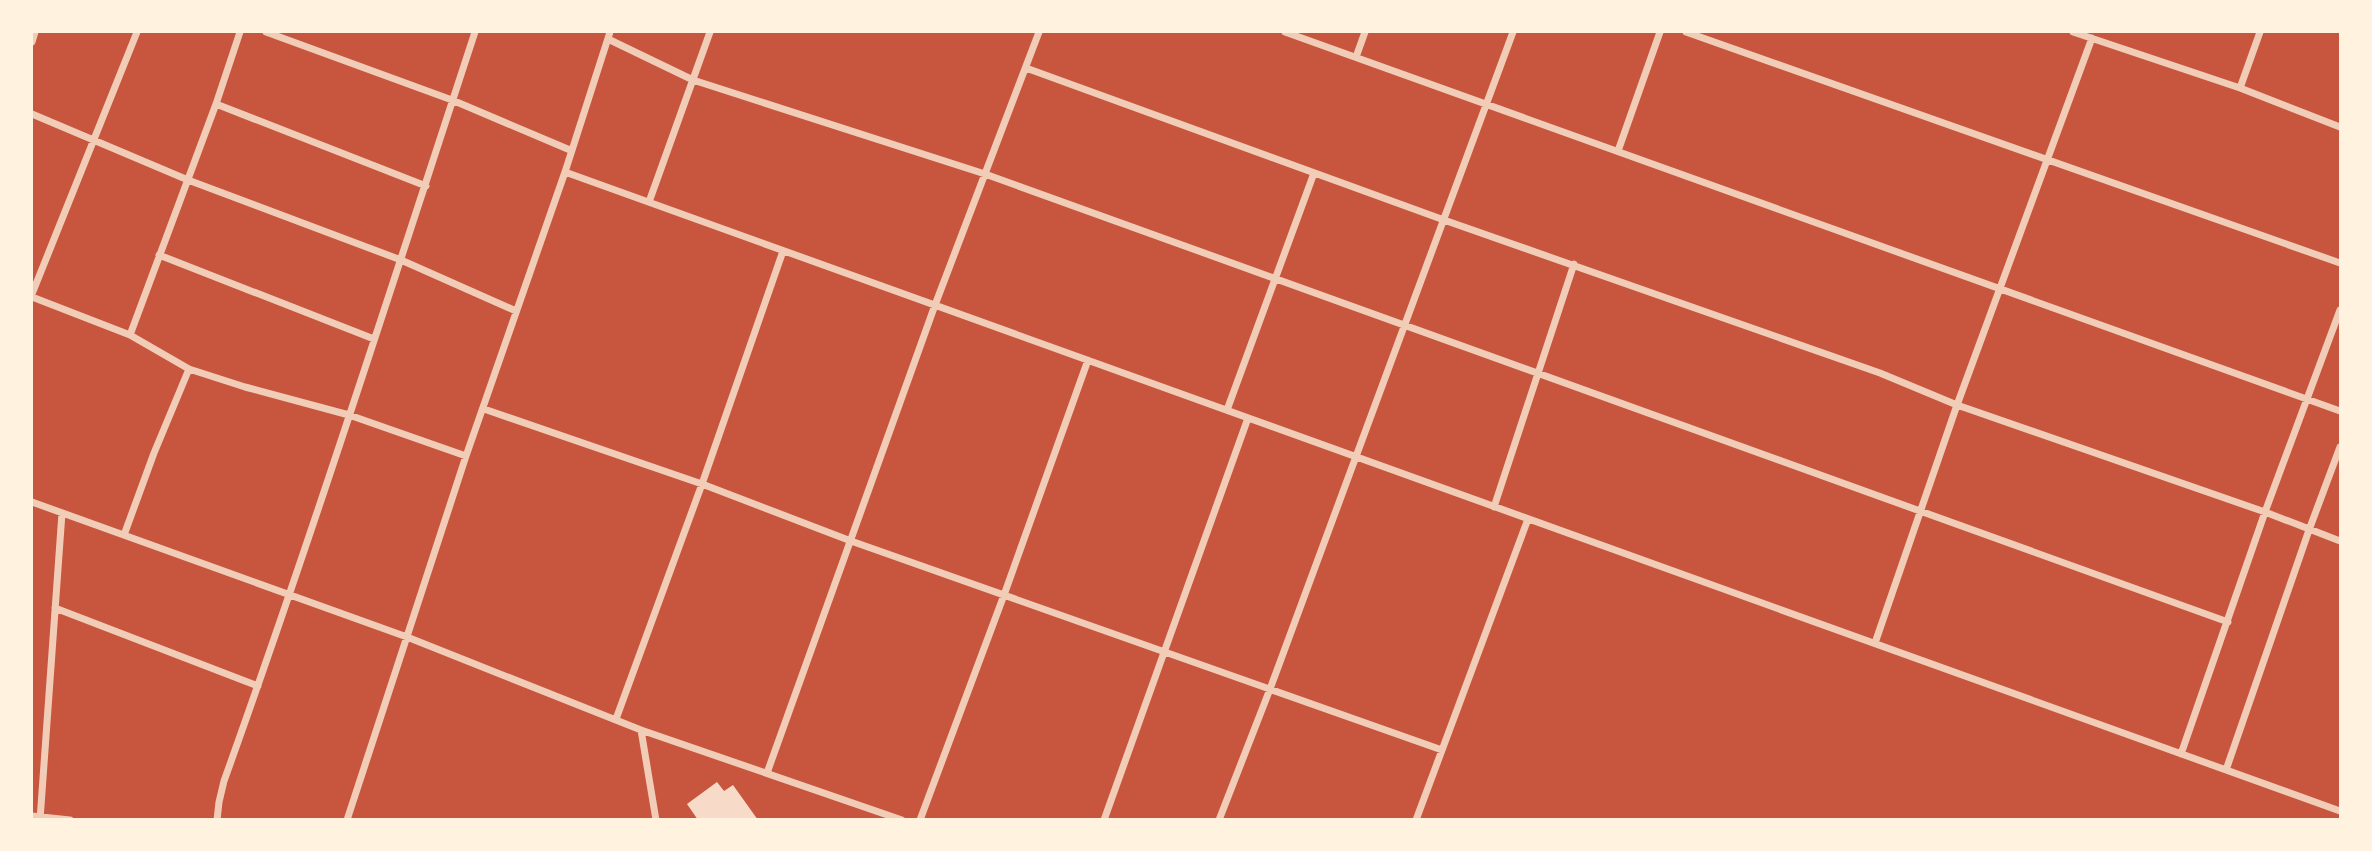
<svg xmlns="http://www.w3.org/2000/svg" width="2372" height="851" font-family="Spectral,serif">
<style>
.building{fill:#f7dbc8}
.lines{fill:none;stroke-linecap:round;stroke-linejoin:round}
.minor{stroke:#f1ccb7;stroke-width:7}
</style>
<rect width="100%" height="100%" fill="#c8553d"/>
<!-- building -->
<path class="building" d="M717 782 724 791 733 785 758 820H698L687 804Z"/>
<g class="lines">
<!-- minor -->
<path class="minor" d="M266 32 452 100 570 150
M1285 32 2340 411
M1686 32 2340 263
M2073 32 2240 88 2340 127
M608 39 693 80 985 174 2228 622
M32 42 35 32
M1356 57 1365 32
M1026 68 1444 220 1880 373 1957 405 2265 512 2340 541
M2240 88 2260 32
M216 104 426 186
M32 114 188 180 401 260 516 311
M1618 151 1660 32
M565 172 2340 811
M649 202 710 32
M159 255 374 339
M32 294 137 32
M32 297 130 335 189 369 245 387 349 415 466 456
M130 335 216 104 240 32
M484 409 702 484 851 541 1442 750
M1227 410 1314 173
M32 502 407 637 641 730 902 820
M1494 507 1574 264
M124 535 154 453 189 369
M55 608 258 686
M1875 643 1957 405 2092 38
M616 719 702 484 783 251
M641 730 656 820
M2181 754 2265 512 2340 310
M2226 770 2309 530 2340 447
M767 773 935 305 1039 32
M32 816 70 820
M40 820 62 513
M217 820 219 802 224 781C313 533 393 282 475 32
M347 820 466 456 565 172 610 32
M920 820 1004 595 1088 360
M1104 820 1248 418
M1219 820 1270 689 1513 32
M1416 820 1528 519"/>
</g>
<!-- border -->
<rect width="2372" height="851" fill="none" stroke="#fff3e0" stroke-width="66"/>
</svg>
